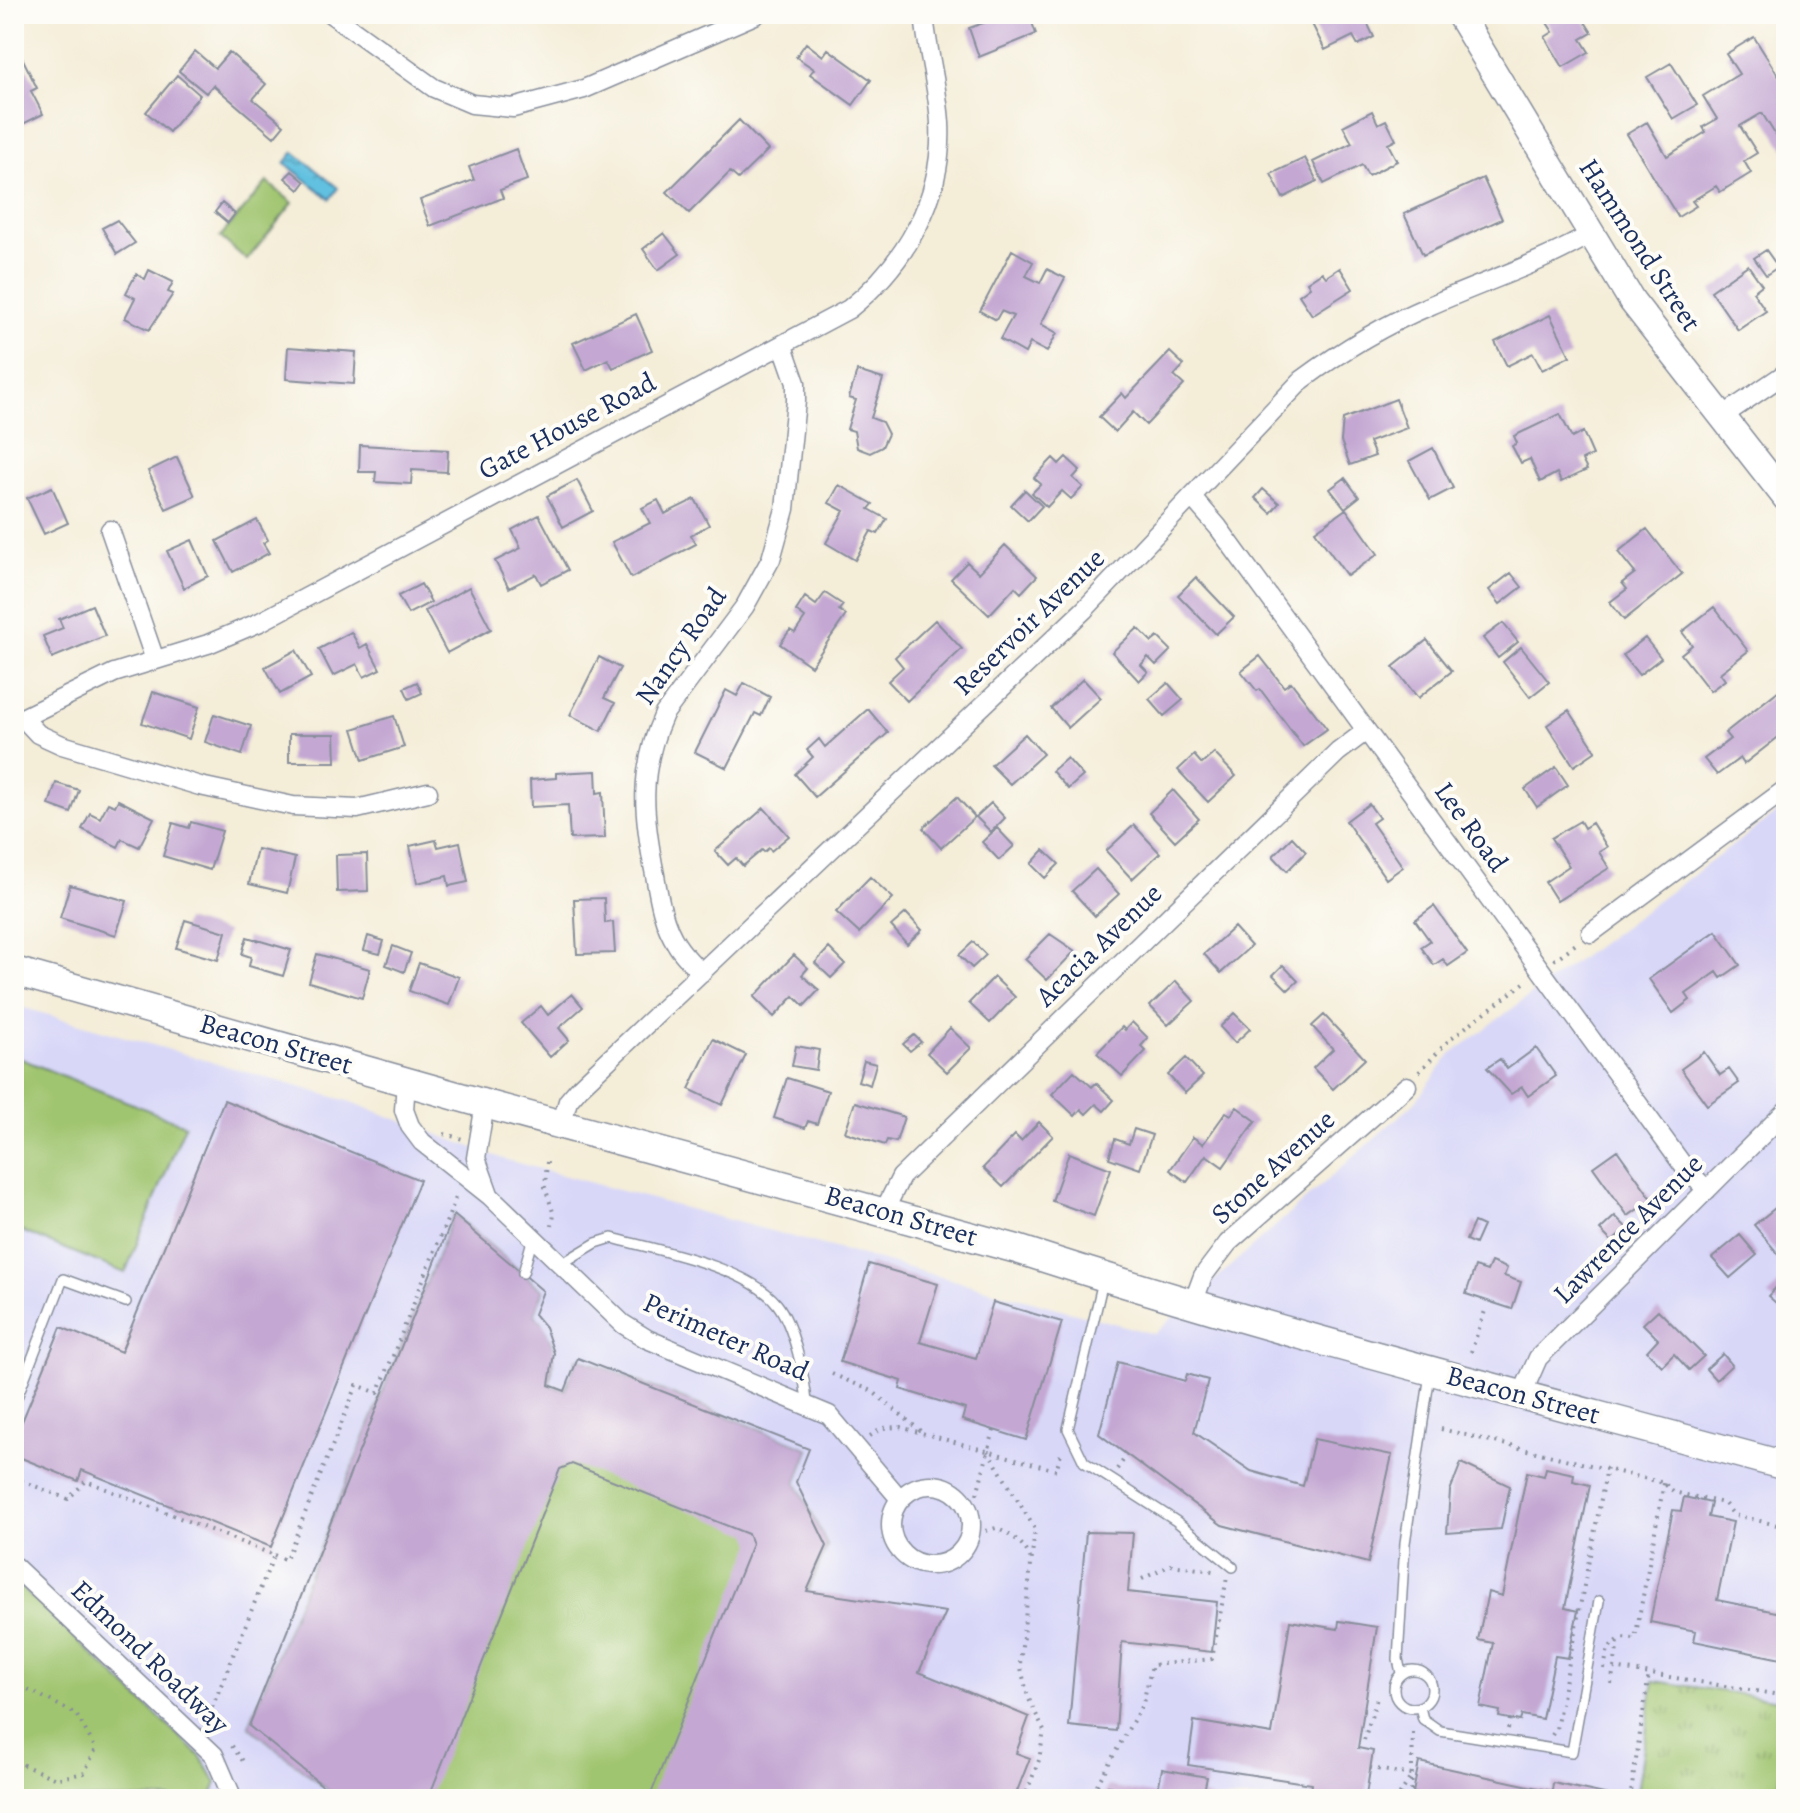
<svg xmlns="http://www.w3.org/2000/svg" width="1800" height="1813" font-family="Alegreya,serif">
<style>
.built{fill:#d8d7f8}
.grass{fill:url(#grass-tufts);stroke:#5e7a66;stroke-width:2}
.park{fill:#a0c56f;stroke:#5e7a66;stroke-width:2}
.water{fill:url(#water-ripples);stroke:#3e789f;stroke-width:2}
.building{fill:#c4a8d3}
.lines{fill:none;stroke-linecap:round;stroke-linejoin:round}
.lane-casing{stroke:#888e9b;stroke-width:12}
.street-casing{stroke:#888e9b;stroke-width:21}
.secondary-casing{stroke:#888e9b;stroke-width:29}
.primary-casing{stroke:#888e9b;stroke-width:31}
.path{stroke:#888e9b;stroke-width:4;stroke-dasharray:2 6;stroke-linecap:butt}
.lane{stroke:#fff;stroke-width:9}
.street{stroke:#fff;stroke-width:18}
.secondary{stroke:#fff;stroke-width:26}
.primary{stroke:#fff;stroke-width:28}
.labels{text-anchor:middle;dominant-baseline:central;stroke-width:8;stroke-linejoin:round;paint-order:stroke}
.street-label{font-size:28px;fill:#1b2f5e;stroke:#fdfcf7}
</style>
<defs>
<pattern id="grass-tufts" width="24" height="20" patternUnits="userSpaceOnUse" patternTransform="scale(2)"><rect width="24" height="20" fill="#a0c56f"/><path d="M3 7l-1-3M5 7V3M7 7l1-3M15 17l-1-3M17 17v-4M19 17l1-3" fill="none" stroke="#82a05e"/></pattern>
<pattern id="water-ripples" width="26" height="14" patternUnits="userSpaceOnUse" patternTransform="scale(2)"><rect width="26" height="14" fill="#62c1e0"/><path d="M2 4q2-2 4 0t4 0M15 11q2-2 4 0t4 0" fill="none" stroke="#509db9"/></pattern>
</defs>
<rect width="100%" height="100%" fill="#fdfcf7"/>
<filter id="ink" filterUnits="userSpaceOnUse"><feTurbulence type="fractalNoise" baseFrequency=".0125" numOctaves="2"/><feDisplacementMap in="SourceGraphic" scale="16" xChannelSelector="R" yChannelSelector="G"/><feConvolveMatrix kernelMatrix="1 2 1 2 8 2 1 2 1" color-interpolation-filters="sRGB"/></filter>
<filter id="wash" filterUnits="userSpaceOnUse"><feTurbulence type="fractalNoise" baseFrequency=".006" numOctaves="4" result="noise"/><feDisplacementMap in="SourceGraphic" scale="32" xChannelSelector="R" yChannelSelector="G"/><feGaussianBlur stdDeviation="1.8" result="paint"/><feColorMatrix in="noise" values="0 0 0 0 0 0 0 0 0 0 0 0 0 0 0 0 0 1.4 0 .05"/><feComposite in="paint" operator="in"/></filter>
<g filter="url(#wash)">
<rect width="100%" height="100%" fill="#f4edd8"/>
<!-- built -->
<path class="built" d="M1786 806V1799H210L217 1783 200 1756 14 1581V1005L351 1102 506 1160 1154 1334 1415 1102 1451 1054Z"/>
<!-- grass -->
<path class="grass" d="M1654 1681 1786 1701V1738L1777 1799H1636Z"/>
<!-- park -->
<path class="park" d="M267 182 293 203 247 260 220 237Z
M14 1056 185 1125 125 1273 14 1228Z
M454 1215 543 1291 534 1314C554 1337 556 1357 549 1385L565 1391 578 1358 809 1449 796 1482 827 1546 796 1618 775 1799H339L249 1726Z
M14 1581 200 1756 217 1783 210 1799H14Z"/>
<!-- water -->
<path class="water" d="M294 152 338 188 330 199 285 163Z"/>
<g id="blocks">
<!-- building -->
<path class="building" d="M987 14H1029L1036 34 979 57 969 28 986 22Z
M1307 14H1363L1374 37 1358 45 1353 36 1325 50Z
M1550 14H1580L1592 33 1581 39 1589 52 1563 67 1545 37 1553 32 1544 18Z
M1754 37 1786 88V152L1762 113 1740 126 1757 153 1744 161 1751 173 1720 192 1716 186 1692 201 1696 206 1678 217 1627 134 1647 122 1667 156 1706 132 1703 127 1717 119 1703 96 1739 74 1726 54Z
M14 41 37 88 31 91 43 114 23 124 14 105Z
M806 43 823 56 828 49 871 80 853 105 810 74 814 69 796 57Z
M195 51 215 68 229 52 266 84 253 99 284 125 274 137 213 85 206 93 179 71Z
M1671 63 1697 105 1673 119 1647 77Z
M177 75 200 95 169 132 146 112Z
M1372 111 1378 124 1386 120 1396 140 1388 144 1397 161 1368 176 1362 165 1324 184 1313 162 1352 143 1343 126Z
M739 120 768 150 738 179 730 172 689 213 667 192Z
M516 149 527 180 500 190 503 198 430 226 420 200 474 180 469 167Z
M1305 158 1317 181 1283 198 1271 174Z
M292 171 305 182 299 190 285 178Z
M1483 178 1502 219 1423 255 1404 214Z
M222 203 235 214 228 223 215 212Z
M117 220 135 243 117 254 102 228Z
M664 233 680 254 658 270 643 249Z
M1012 250 1033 262 1026 276 1040 283 1047 269 1065 278 1041 324 1057 333 1047 352 1030 343 1025 353 1000 339 1013 316 1001 311 996 320 980 311Z
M1766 250 1778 267 1766 275 1754 258Z
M1748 265 1762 285 1753 292 1766 311 1738 330 1711 291Z
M1340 268 1353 289 1312 315 1299 295 1310 287 1307 282 1322 272 1326 277Z
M149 270 173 282 168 292 173 294 149 330 125 318 135 298 126 293 136 274 145 279Z
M636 314 652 350 613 368 608 359 586 370 573 343Z
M1550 315 1570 356 1542 370 1533 353 1507 366 1495 342Z
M288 347 356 352 354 384 286 379Z
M1170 352 1184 365 1174 376 1184 385 1146 425 1133 412 1115 432 1099 417 1122 393 1126 398Z
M857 371 883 379 871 418 882 422 888 434 882 447 870 453 857 448 854 431 847 429 856 400 849 398Z
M1396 399 1407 428 1369 442 1375 456 1350 465 1341 441 1343 419Z
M1560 414 1572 438 1583 432 1593 455 1582 460 1587 470 1561 482 1557 473 1540 482 1530 459 1521 463 1512 446 1517 443 1514 436Z
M360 445 448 450 447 472 412 470 411 484 375 482 376 472H359Z
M1433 448 1453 488 1430 500 1409 461Z
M177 457 195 496 166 509 148 471Z
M1066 457 1080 470 1073 478 1083 487 1071 499 1062 491 1047 507 1032 493 1041 484 1034 478 1053 458 1059 464Z
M1345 478 1359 497 1345 508 1330 489Z
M577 480 593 511 563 527 547 496Z
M839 485 873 504 869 509 887 519 878 534 871 531 855 560 826 543 844 511 829 503Z
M52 487 68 523 44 534 27 498Z
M1263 489 1279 503 1271 513 1255 498Z
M1025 490 1042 506 1028 521 1011 505Z
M695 499 709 525 691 535 696 544 631 578 612 542 650 523 642 508 658 500 665 514Z
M1346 509 1378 554 1347 576 1315 531Z
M539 515 568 570 541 584 536 574 509 588 495 561 521 548 512 530Z
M257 520 268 540 263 543 269 553 233 572 217 541Z
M1647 529 1682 574 1624 620 1610 602 1627 589 1622 583 1635 573 1618 552Z
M192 540 208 576 184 588 167 551Z
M1005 545 1037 576 1021 593 1015 587 989 615 951 579 967 562 979 573Z
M1511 573 1522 587 1500 604 1489 590Z
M1196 577 1234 617 1216 634 1178 595Z
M421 584 431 602 408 614 398 596Z
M469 587 491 629 447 653 425 611Z
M825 593 843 605 839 610 846 615 811 666 780 644 790 630 795 633 805 618 796 611 805 597 816 605Z
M92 605 105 636 52 658 43 636 63 628 59 619Z
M1714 607 1748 651 1720 673 1725 680 1710 691 1681 654 1692 645 1682 632Z
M935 620 962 649 907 701 888 681 903 667 895 657Z
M1503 623 1518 642 1498 658 1483 638Z
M1138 628 1152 642 1158 637 1171 650 1156 665 1148 657 1141 665 1148 672 1139 681 1112 652Z
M351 632 360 648 367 644 380 669 364 677 357 664 333 676 319 649Z
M1645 638 1661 658 1639 675 1623 655Z
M1427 640 1452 671 1418 698 1393 667Z
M1521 647 1549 682 1530 697 1503 662Z
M296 650 311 677 280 694 265 667Z
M1260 656 1284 687 1291 682 1327 729 1303 746 1260 689 1257 691 1241 671Z
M599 657 620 668 604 698 615 703 601 731 570 715Z
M1083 679 1101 698 1068 728 1051 708Z
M417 682 422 693 409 699 404 688Z
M744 683 770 697 761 716 755 713 727 768 695 752 726 690 737 696Z
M1168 683 1183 700 1164 716 1149 699Z
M1778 691 1786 701V731L1744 764 1740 758 1717 775 1704 759 1730 739 1725 733Z
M153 692 199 707 189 739 142 723Z
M868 709 888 733 815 797 795 774 813 757 807 750 819 739 825 747Z
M1569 710 1596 751 1574 766 1547 725Z
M214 714 251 726 242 755 205 742Z
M394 716 404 747 363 760 353 729Z
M289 734H335L336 762H289Z
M1025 734 1043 754 1010 784 991 765Z
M1214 753 1236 776 1208 802 1178 770 1194 755 1202 764Z
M1067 758 1083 776 1068 789 1052 771Z
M1556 767 1568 785 1537 807 1525 789Z
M596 771 597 793 603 792 605 838 570 839 568 805 531 807 530 780 556 778V773Z
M56 783 79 790 71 813 49 805Z
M1173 790 1199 819 1175 841 1149 813Z
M957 797 975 817 941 848 923 828Z
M118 800 154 818 139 847 122 839 118 847 82 829 90 813 100 818 108 803 115 806Z
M991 803 1005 818 991 832 976 817Z
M1369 804 1379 818 1372 823 1403 867 1386 879 1346 821Z
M764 808 789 836 771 851 769 848 764 852 762 850 743 866 736 858 728 865 715 851Z
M1580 821 1584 828 1592 823 1607 847 1599 852 1609 868 1557 901 1545 882 1569 866 1551 838Z
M191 822 222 831 210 870 163 856 173 823 189 828Z
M1134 825 1160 853 1132 879 1106 851Z
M997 828 1014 846 999 860 982 842Z
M1292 837 1306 852 1287 871 1273 856Z
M436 840 438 847 460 842 468 882 449 886 447 876 417 883 410 846Z
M257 849 295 858 287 893 249 884Z
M1044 850 1059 864 1045 878 1031 864Z
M367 854 368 891 337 892 336 855Z
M1096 869 1119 894 1095 916 1072 891Z
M870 877 893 898 859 933 836 912Z
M70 885 127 901 116 935 60 918Z
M604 898 605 923 613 922 615 953 577 954 574 899Z
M1434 906 1467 953 1448 966 1443 959 1434 965 1421 947 1430 941 1415 920Z
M906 913 922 930 907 944 891 926Z
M185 920 226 932 218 960 176 948Z
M1234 927 1251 946 1221 973 1204 954Z
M1716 931 1740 965 1721 978 1717 972 1686 994 1690 1000 1673 1013 1649 979Z
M1050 934 1075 951 1047 980 1025 959Z
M368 936 384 941 380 954 364 950Z
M247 937 291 950 283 976 249 966 251 957 242 954Z
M973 942 986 955 972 968 959 955Z
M393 946 411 953 404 972 386 965Z
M829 948 845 964 831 978 815 963Z
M317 954 370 969 362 998 309 982Z
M794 955 808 968 802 975 819 990 804 1006 794 996 774 1017 754 997Z
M419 963 459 977 449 1005 409 991Z
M1283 965 1298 981 1288 990 1273 975Z
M994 977 1015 997 990 1023 969 1003Z
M1176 981 1194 1001 1168 1025 1150 1006Z
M572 994 583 1007 559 1028 569 1040 550 1057 521 1023 541 1006 548 1015Z
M1234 1013 1250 1029 1235 1043 1220 1027Z
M1324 1015 1365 1059 1333 1089 1313 1068 1333 1049 1312 1026Z
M1132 1022 1148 1038 1141 1046 1146 1051 1122 1076 1097 1053 1122 1027 1125 1030Z
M950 1028 971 1048 947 1072 927 1053Z
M914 1035 921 1042 910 1051 903 1044Z
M713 1039 746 1055 722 1105 689 1089Z
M796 1046 819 1050 816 1070 792 1066Z
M1536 1048 1556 1076 1528 1096 1522 1087 1511 1094 1487 1068 1500 1059 1507 1069Z
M1704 1052 1720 1075 1729 1069 1739 1083 1707 1105 1681 1069Z
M1186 1058 1203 1076 1185 1093 1168 1075Z
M864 1061 876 1064 870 1085 858 1081Z
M1074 1071 1092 1087 1096 1083 1114 1100 1104 1111 1096 1104 1086 1114 1081 1109 1075 1116 1052 1094Z
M787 1078 828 1091 817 1124 808 1121 805 1128 774 1118Z
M224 1100 420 1180 271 1547 82 1470 78 1481 14 1455V1441L61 1327 121 1352Z
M855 1102 904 1117 896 1142 887 1140 885 1145 845 1132Z
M1237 1107 1256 1121 1223 1167 1206 1155 1187 1182 1170 1170 1193 1137 1203 1144 1226 1112 1231 1115Z
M1039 1122 1053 1136 1003 1187 983 1168 1015 1135 1021 1141Z
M1134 1129 1152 1135 1140 1169 1109 1158 1115 1139 1129 1144Z
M1617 1150 1652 1199 1628 1216 1593 1167Z
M1069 1153 1111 1169 1094 1216 1052 1201Z
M1779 1205 1786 1213V1250L1779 1255 1754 1225Z
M454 1215 543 1291 534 1314 545 1327 554 1353 549 1385 565 1391 578 1358 809 1449 796 1482 827 1546 807 1591 946 1612 919 1672 1029 1717 1016 1753 1030 1758 1014 1799H649L752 1544 748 1534 572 1464 560 1469 428 1799H339L249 1726Z
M1615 1216 1627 1228 1612 1242 1600 1230Z
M1474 1222 1483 1226 1475 1244 1466 1240Z
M1740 1235 1757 1255 1730 1278 1712 1258Z
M1491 1262 1507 1268 1504 1276 1521 1282 1512 1309 1466 1294 1475 1267 1487 1271Z
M869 1264 938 1284 920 1342 976 1358 993 1302 1062 1322 1026 1440 962 1420 965 1409 900 1389 902 1381 840 1362Z
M1781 1282 1786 1287 1784 1310 1768 1296Z
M1658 1310 1704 1356 1689 1370 1674 1354 1662 1366 1647 1351 1658 1339 1643 1324Z
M1723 1354 1732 1365 1716 1380 1706 1369Z
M1118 1362 1185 1381 1187 1374 1208 1380 1194 1432 1251 1471 1303 1486 1314 1439 1392 1455 1368 1563 1222 1525 1099 1434Z
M1461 1463 1510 1486 1501 1529 1447 1533 1450 1491Z
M1546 1468 1574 1474 1573 1481 1590 1485 1565 1608 1578 1611 1568 1658 1555 1656 1542 1719 1522 1715 1520 1721 1499 1717 1500 1711 1480 1707 1493 1643 1478 1640 1488 1592 1502 1596 1527 1472 1544 1476Z
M1684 1497 1711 1503 1708 1517 1733 1522 1717 1600 1786 1614V1660L1694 1641 1696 1631 1650 1622 1673 1510 1681 1511Z
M1086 1532 1133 1533 1128 1592 1217 1602 1212 1652 1122 1642 1116 1731 1069 1726Z
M1290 1621 1338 1629 1339 1621 1377 1627 1358 1748 1373 1751 1366 1795 1354 1793 1353 1799 1310 1798 1312 1784 1188 1765 1194 1721 1272 1734Z
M1419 1762 1552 1791 1553 1783 1609 1795 1608 1799H1429V1796L1413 1793Z
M1162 1769 1207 1777 1203 1796 1213 1799H1103L1108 1786 1157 1795Z"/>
</g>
</g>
<g filter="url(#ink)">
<use href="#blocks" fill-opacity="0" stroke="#888e9b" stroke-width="2"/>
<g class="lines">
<defs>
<path id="lane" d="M561 1264 596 1243 612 1238C657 1250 748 1267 777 1304 793 1324 805 1377 807 1403
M523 1273 533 1237
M1103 1281 1068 1429 1084 1462 1176 1521 1233 1567
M14 1405 63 1279 126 1302
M1394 1689a19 19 0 1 1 38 0a19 19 0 1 1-38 0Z
M1401 1673 1398 1659 1405 1543 1430 1374
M1420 1707 1423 1719 1440 1731 1572 1752 1599 1601"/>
<path id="street" d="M331 14 434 88 472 104 513 108 584 89 757 14
M1721 417 1786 373
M1192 497 1218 527 1685 1168 1707 1190
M110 530 155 660
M23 718 38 734 62 745 200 786 293 806 357 809 428 792
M14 722 114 673 208 644 260 622 849 309C905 264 944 198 940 123 938 87 927 51 924 14
M1591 933 1786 789
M701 973C693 964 683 955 677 945 663 924 659 899 655 875 643 815 638 772 664 714L745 606 771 559 785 509 796 401V383L783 346
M406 1082 404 1110 410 1126 422 1142 490 1196 623 1324 647 1339 829 1415 900 1499
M485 1104 476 1158 489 1194
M561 1125 568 1101 580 1087 1084 610 1302 380C1341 351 1384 325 1429 306 1483 282 1540 264 1591 234
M884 1211 901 1177 1338 752 1366 731
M1193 1303 1203 1276 1228 1243 1407 1086
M1522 1394 1538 1358 1786 1111
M891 1525a40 40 0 1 1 80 0a40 40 0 1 1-80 0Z
M14 1566 214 1755 233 1799"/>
<path id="secondary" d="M1459 14 1632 301 1786 498"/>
<path id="primary" d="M14 971 485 1104 1017 1249C1270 1332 1529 1396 1786 1466"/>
</defs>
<!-- lane casing -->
<use href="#lane" class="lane-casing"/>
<!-- street casing -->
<use href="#street" class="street-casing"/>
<!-- secondary casing -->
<use href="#secondary" class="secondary-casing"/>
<!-- primary casing -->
<use href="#primary" class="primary-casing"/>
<!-- path -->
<path class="path" d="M1554 960 1576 944
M1419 1072 1450 1039 1528 980
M444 1134 463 1139
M547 1162 545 1187 554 1215 552 1226
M1471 1352 1486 1308
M832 1374 872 1391 923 1433
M1441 1429 1664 1483 1673 1492 1724 1503 1734 1515 1786 1527
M870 1436 883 1428 900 1427 1056 1470 1062 1450
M988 1451 1035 1529 1020 1664 1028 1697 1044 1731 1039 1760 1024 1799
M1117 1469 1127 1455
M14 1478 68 1499 86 1481 274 1555 209 1715
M977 1494 994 1430
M986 1531 996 1528C1011 1535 1024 1542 1030 1558
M274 1555 286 1560 357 1385 378 1393 457 1195
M1142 1579 1171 1565 1213 1571
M1614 1668 1618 1642
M1604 1669 1608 1648 1621 1638 1635 1639 1664 1483
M14 1682 76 1714 96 1749 84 1773 56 1779 14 1761
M1611 1684 1614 1668 1786 1696
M1508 1729 1510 1719
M1552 1735 1556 1729 1607 1468
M1364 1740 1378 1695
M232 1746 243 1761
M1370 1768 1412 1775 1397 1799
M1089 1799 1143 1703 1152 1665 1212 1659 1227 1577
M1411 1799 1413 1733
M1630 1799 1649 1674
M1783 1799 1786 1782"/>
<!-- lane -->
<use href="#lane" class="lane"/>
<!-- street -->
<use href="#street" class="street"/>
<!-- secondary -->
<use href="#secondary" class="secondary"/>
<!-- primary -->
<use href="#primary" class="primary"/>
</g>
</g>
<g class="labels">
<!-- street labels -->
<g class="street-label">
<text transform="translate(1640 245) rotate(57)">Hammond Street</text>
<text transform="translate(567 426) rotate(-28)">Gate House Road</text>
<text transform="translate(1029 622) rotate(-44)">Reservoir Avenue</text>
<text transform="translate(681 646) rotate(-55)">Nancy Road</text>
<text transform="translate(1471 827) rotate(54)">Lee Road</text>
<text transform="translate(1099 945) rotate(-44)">Acacia Avenue</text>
<text transform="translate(276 1044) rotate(16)">Beacon Street</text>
<text transform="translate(1273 1167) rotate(-42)">Stone Avenue</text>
<text transform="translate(901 1216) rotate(16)">Beacon Street</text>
<text transform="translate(1628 1229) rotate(-45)">Lawrence Avenue</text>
<text transform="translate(726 1337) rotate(24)">Perimeter Road</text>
<text transform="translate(1523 1395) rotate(15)">Beacon Street</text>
<text transform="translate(150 1657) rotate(44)">Edmond Roadway</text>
</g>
</g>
<!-- margin -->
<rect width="1800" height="1813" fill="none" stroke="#fdfcf7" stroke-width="48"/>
</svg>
